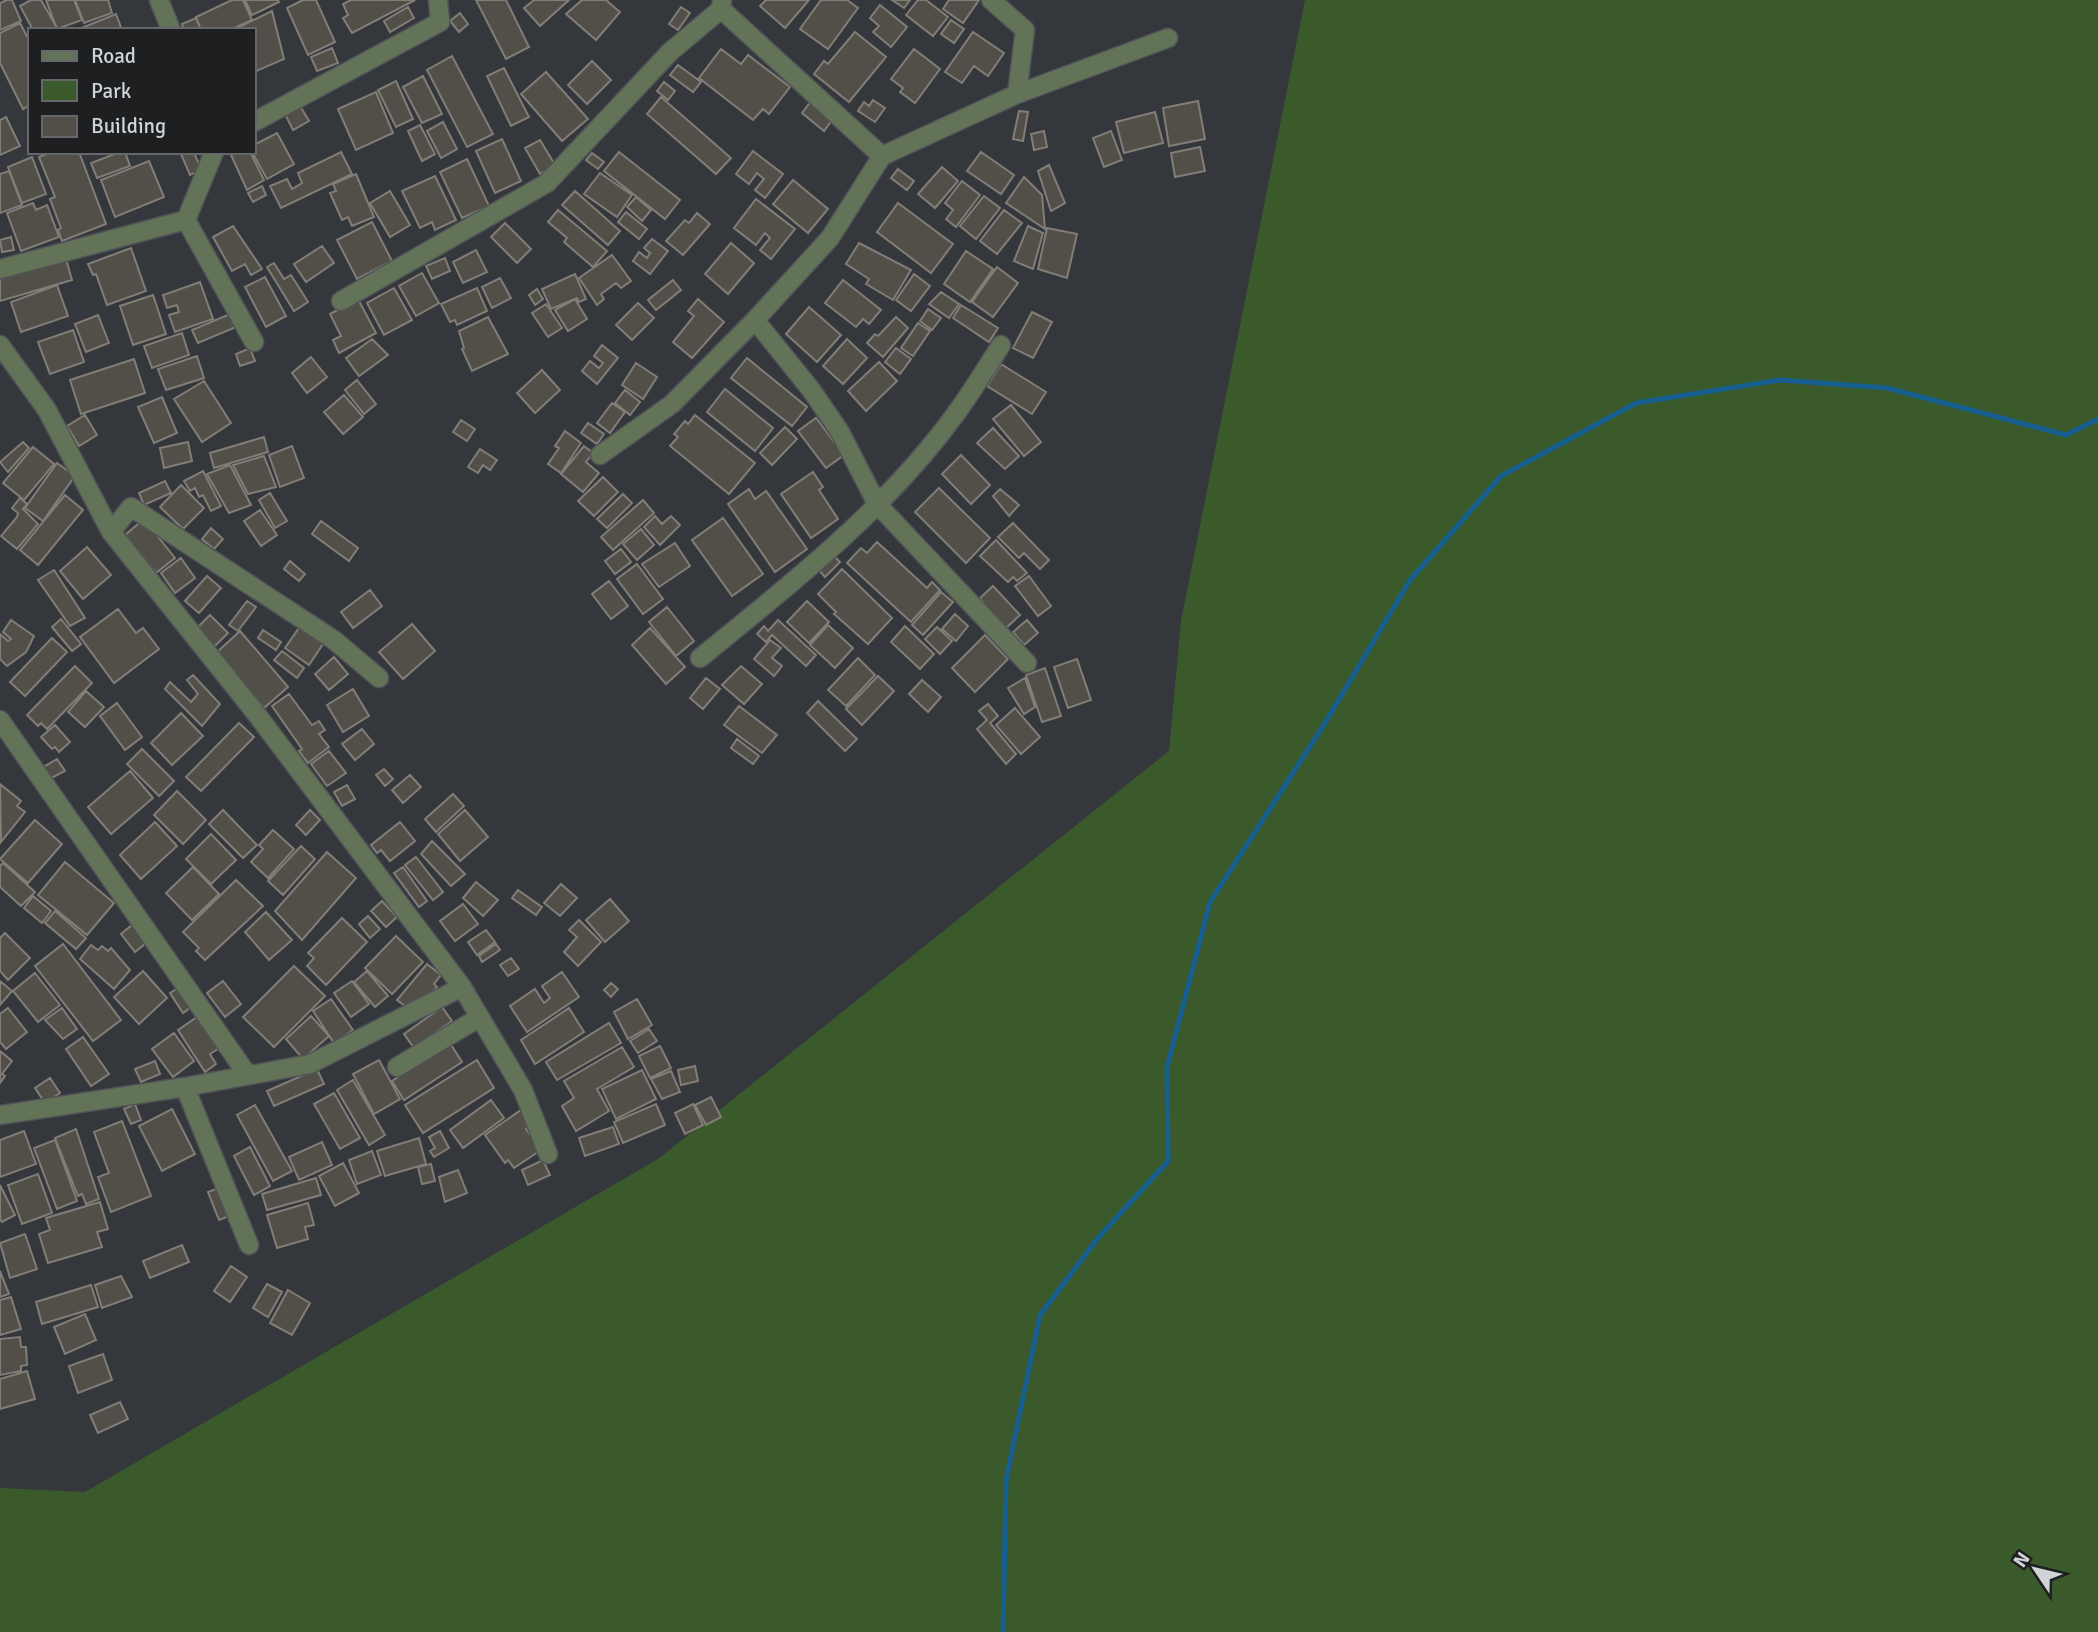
<svg xmlns="http://www.w3.org/2000/svg" width="2098" height="1632" font-family="Signika,sans-serif">
<style>
.green{fill:#3a5a2c}
.lines{fill:none;stroke-linecap:round;stroke-linejoin:round}
.stream{stroke:#165f90;stroke-width:5}
.building{fill:#524e48;stroke:#827d77;stroke-width:2}
.minor-casing{stroke:#505459;stroke-width:21}
.minor{stroke:#637357;stroke-width:18}
</style>
<rect width="100%" height="100%" fill="#34383d"/>
<!-- green -->
<path class="green" d="M1305 0H2098V1632H0V1488L85 1492 658 1159 1169 751 1181 621Z"/>
<g class="lines">
<!-- stream -->
<path class="stream" d="M1003 1632 1006 1480 1040 1315 1097 1239 1168 1161 1167 1067 1210 902 1323 726 1410 580 1501 476 1636 403 1780 380 1887 388 2066 435 2098 419"/>
</g>
<!-- building -->
<path class="building" d="M7 0H12L21 21 0 30V3Z
M31 0H41L57 28 33 30 20 6Z
M46 0H74L82 20 57 29Z
M75 0H108L112 13 84 23Z
M232 0H243L252 20 230 30H201L196 17Z
M245 0H278L279 2 252 15Z
M303 0H316L335 42 308 55 287 8Z
M351 0H415L352 33 343 18 348 15 343 4Z
M476 0H506L529 47 506 59Z
M534 0H569L540 26 524 8Z
M582 0H606L620 12 596 40 566 14Z
M766 0H809L785 28 760 6Z
M821 0H847L858 8 828 49 800 29Z
M892 0H910L904 8Z
M918 0H926L948 17 933 36 906 15Z
M949 0H979L963 23 943 9Z
M880 5 907 27 891 47 873 32 879 26 870 18Z
M408 7 414 18 390 32 384 21Z
M681 7 690 13 678 30 669 24Z
M272 11 284 59 254 72V30H233Z
M460 13 468 24 459 32 450 21Z
M116 14 122 30H79V29Z
M196 18 201 30H184L182 24Z
M951 20 964 29 954 43 941 34Z
M20 23 30 42V105L23 109 0 63V33Z
M855 32 886 57 849 102 814 74 824 61 828 64Z
M973 32 1004 53 988 76 974 66 962 83 945 72Z
M332 48 338 63 317 71 311 57Z
M721 49 741 64 748 55 790 87 769 114 763 109 753 120 699 78Z
M914 49 940 69 915 103 900 92 903 88 891 79Z
M452 56 493 134 467 147 427 70Z
M592 61 611 80 587 104 568 85Z
M678 65 701 82 693 92 670 75Z
M504 68 529 117 511 126 487 76Z
M546 72 588 119 562 141 521 94Z
M423 76 442 114 422 123 403 87Z
M396 81 413 119 396 127 378 90Z
M664 82 675 91 668 100 657 91Z
M376 92 393 133 356 150 338 109Z
M661 97 731 158 716 174 647 114Z
M873 100 885 108 875 122 858 111 864 102 869 106Z
M811 101 833 119 824 131 802 113Z
M1198 101 1205 139 1169 146 1163 108Z
M300 106 309 121 293 130 285 114Z
M1019 111 1028 112 1023 141 1013 139Z
M1155 112 1163 143 1124 153 1116 122Z
M6 117 20 146 0 155V120Z
M443 122 457 149 441 158 427 131Z
M420 125 435 154 422 161 408 131Z
M1044 131 1047 147 1034 150 1031 134Z
M1111 131 1122 160 1104 167 1093 138Z
M277 133 294 164 267 179 252 152 254 145Z
M502 139 521 181 495 193 476 151Z
M540 140 555 165 540 174 525 148Z
M1200 147 1205 171 1175 177 1171 153Z
M753 151 783 174 765 198 755 190 764 179 757 173 749 184 736 174Z
M52 152H79L106 224 62 241 58 230 61 228 50 199 55 197 39 157Z
M120 152H125L130 166 97 178 91 163Z
M194 152 201 170 190 175 181 154Z
M237 152H250L264 180 247 190 231 155Z
M341 152 352 174 281 208 270 186 287 179 292 189 302 183 298 173Z
M619 152 680 200 665 219 604 171Z
M981 152 1014 175 1001 194 967 171Z
M592 153 604 162 598 169 586 160Z
M32 157 46 194 22 203 8 167Z
M467 159 489 206 462 218 440 172Z
M149 161 164 197 115 217 101 180Z
M1049 165 1065 203 1051 211 1038 171Z
M942 167 958 181 935 208 918 194Z
M898 169 914 181 907 190 891 178Z
M9 171 22 205 0 213V174Z
M600 173 632 195 617 217 584 194Z
M356 174 374 217 352 226 348 217 342 220 330 193 336 191 333 184Z
M435 176 456 220 435 230 432 222 420 228 402 191Z
M1024 177 1042 195 1045 229 1006 203Z
M793 180 828 209 808 233 773 204Z
M962 181 980 195 956 227 946 219 953 210 945 203Z
M262 186 266 195 253 202 248 193Z
M390 191 410 225 390 237 370 203Z
M575 191 620 231 608 245 562 205Z
M984 196 1000 208 976 239 960 226Z
M636 197 651 210 642 221 627 207Z
M756 199 795 229 771 259 760 250 770 238 765 233 756 245 734 228Z
M33 203 36 210 47 205 59 237 21 251 7 213Z
M898 203 953 244 931 273 877 232Z
M558 210 607 251 593 267 564 242 567 238 548 222Z
M1004 210 1022 223 997 254 980 241Z
M626 212 647 229 639 239 618 222Z
M697 213 710 224 683 255 666 241 685 220 689 223Z
M372 222 392 261 357 279 337 240Z
M505 223 531 249 517 263 491 237Z
M233 226 262 269 251 275 245 264 232 271 213 237Z
M1028 226 1043 233 1033 269 1014 261Z
M1047 228 1077 234 1067 278 1038 269Z
M11 237 14 250 2 252 0 240Z
M652 239 668 251 650 274 633 261 639 252 647 258 650 253 644 248Z
M731 243 754 263 728 294 705 274Z
M859 243 911 270 893 300 866 284 869 279 846 264Z
M322 246 334 263 306 282 294 264Z
M131 248 146 291 107 305 96 274 93 275 88 264Z
M476 250 487 272 463 283 453 262Z
M966 251 993 269 970 302 944 284Z
M612 255 631 281 621 288 616 283 601 294 604 299 597 305 579 278Z
M445 258 450 271 432 279 426 266Z
M66 259 72 280 0 301V278Z
M274 263 284 279 291 275 308 302 294 311 267 267Z
M997 267 1018 283 993 317 972 302Z
M422 273 439 303 416 316 399 286Z
M575 274 586 299 579 302 577 298 551 309 542 289Z
M914 274 930 286 911 311 896 300Z
M265 277 286 316 266 327 245 287Z
M500 278 511 298 492 308 482 287Z
M673 280 681 290 656 310 648 300Z
M843 280 881 310 869 324 863 319 856 327 825 303Z
M200 282 213 319 175 332 169 315 179 312 177 305 167 308 163 295Z
M57 285 68 316 21 332 11 302Z
M394 288 412 320 384 335 367 303Z
M477 288 487 311 457 325 455 320 450 322 441 304Z
M537 289 543 299 535 305 529 295Z
M941 292 959 304 949 318 929 304Z
M153 295 166 334 133 345 120 306Z
M358 299 376 333 339 353 333 340 341 336 330 314Z
M575 299 587 319 568 331 555 310Z
M698 299 724 322 692 358 673 342 694 316 688 311Z
M638 303 654 318 632 340 616 325Z
M546 304 562 328 548 337 532 313Z
M961 305 998 328 989 342 953 318Z
M809 307 841 335 817 362 786 334Z
M928 309 941 318 932 330 920 321Z
M1032 312 1052 322 1033 358 1013 348Z
M230 314 236 327 198 343 192 330Z
M98 315 109 343 86 352 75 324Z
M488 317 508 354 472 371 462 349 464 348 459 331Z
M896 317 908 328 883 357 867 343 875 334 878 336Z
M918 323 930 331 913 356 901 348Z
M73 330 84 362 50 374 38 342Z
M182 333 189 355 152 368 144 346Z
M372 339 388 355 359 376 346 358Z
M847 339 867 358 843 384 823 366Z
M602 345 618 358 597 384 582 371 590 361 599 368 603 363 594 356Z
M250 348 255 361 240 366 236 354Z
M896 348 911 359 900 374 885 362Z
M197 356 204 378 166 390 158 369Z
M311 357 327 377 307 393 292 373Z
M747 358 807 407 792 426 731 378Z
M134 359 145 393 81 414 70 380Z
M879 362 897 381 866 411 848 391Z
M636 363 657 377 643 399 622 385Z
M1001 364 1046 392 1032 414 987 386Z
M542 370 560 390 535 413 517 393Z
M357 380 376 404 364 414 345 390Z
M204 381 231 423 202 442 174 399Z
M725 389 773 428 755 451 707 412Z
M625 390 640 402 630 415 615 403Z
M344 395 363 417 343 434 324 412Z
M162 397 177 433 154 443 138 407Z
M612 403 625 412 610 433 597 423Z
M1011 405 1041 442 1024 456 993 419Z
M85 415 97 435 79 446 67 426Z
M695 415 755 463 729 494 670 446 678 437 674 434 685 421 688 424Z
M816 418 844 455 826 468 798 431Z
M461 420 475 429 467 441 453 432Z
M588 423 604 434 597 444 581 433Z
M785 427 797 439 772 465 760 453Z
M993 428 1019 456 1005 469 977 443Z
M565 431 581 443 561 473 548 464 559 448 555 446Z
M264 437 268 452 214 468 210 453Z
M23 442 29 448 8 472 0 462Z
M188 442 192 461 164 468 160 448Z
M292 446 304 478 280 487 269 455Z
M584 446 593 453 586 462 599 473 583 492 561 474Z
M33 447 54 464 24 500 3 483Z
M480 449 497 460 490 470 483 465 478 473 468 467Z
M961 455 990 485 971 504 942 474Z
M264 456 276 487 248 494 233 465Z
M57 463 75 476 43 521 25 508Z
M230 465 251 505 229 513 207 474Z
M203 471 221 506 211 511 203 495 199 497 195 488 190 491 184 481Z
M813 472 823 487 819 490 838 519 811 538 781 494Z
M603 477 618 492 594 516 578 501Z
M165 481 171 493 144 505 139 493Z
M181 485 204 508 183 529 160 507Z
M939 488 990 538 966 563 915 512Z
M749 489 755 499 766 491 807 549 775 572 728 504Z
M1000 489 1019 505 1009 516 993 496Z
M270 493 287 521 275 528 259 500Z
M623 494 632 503 607 528 597 519Z
M65 495 83 510 38 565 20 550Z
M20 498 27 504 23 509 38 524 17 549 1 536 17 517 18 513 12 508Z
M643 500 654 513 613 550 601 537Z
M260 510 277 535 261 546 244 521Z
M655 516 662 524 671 516 680 525 660 545 644 527Z
M723 518 763 574 732 596 692 540Z
M144 519 175 558 156 573 125 535Z
M321 521 358 548 349 561 312 534Z
M1013 523 1049 560 1040 569 1024 553 1019 558 998 537Z
M211 528 223 539 214 549 202 539Z
M641 529 654 545 637 560 623 544Z
M996 540 1027 573 1017 581 1013 577 1008 582 980 556Z
M877 542 927 588 932 582 940 590 911 622 847 563 861 548 867 553Z
M675 543 690 566 659 587 642 564Z
M87 547 111 575 83 599 60 571Z
M621 549 631 562 615 574 605 561Z
M832 554 840 562 825 577 817 568Z
M181 558 195 578 175 593 161 573Z
M290 561 305 574 299 581 284 569Z
M637 564 663 599 643 614 617 579Z
M842 569 892 618 868 644 834 614 836 612 818 594Z
M54 570 85 618 70 626 38 580Z
M207 576 221 588 199 613 185 601Z
M1029 576 1051 606 1038 616 1015 586Z
M609 581 628 606 611 619 592 594Z
M993 586 1020 615 1004 630 980 598Z
M370 590 382 606 353 628 341 612Z
M941 592 953 602 923 635 912 625Z
M247 601 256 607 238 631 229 625Z
M807 601 829 622 809 643 787 622Z
M667 607 694 641 676 656 649 622Z
M118 609 136 633 143 628 159 649 114 683 80 637Z
M955 614 968 626 956 641 942 629Z
M210 615 228 633 213 648 195 630Z
M61 619 81 644 72 651 52 627Z
M11 620 34 636 26 652 7 666 0 659V634L8 641 11 639 3 632Z
M778 620 816 655 806 666 772 635 766 642 757 634 764 626 768 631Z
M1027 620 1038 633 1024 645 1013 632Z
M412 624 435 651 403 679 379 652Z
M301 625 325 641 309 665 285 648Z
M828 625 853 648 835 668 810 645Z
M905 626 934 654 920 669 891 642Z
M937 627 952 641 940 654 925 639Z
M650 628 685 667 666 684 632 645Z
M263 630 281 642 276 650 258 638Z
M240 631 288 687 264 708 216 653Z
M985 635 1008 659 975 692 952 668Z
M52 638 67 652 25 696 10 682Z
M770 640 781 648 772 658 782 666 774 676 754 659Z
M282 651 304 668 297 678 274 660Z
M334 657 348 674 329 690 315 674Z
M858 658 875 675 846 706 828 690Z
M1077 659 1091 700 1068 708 1054 667Z
M75 666 92 683 47 729 41 723 38 726 27 715Z
M741 666 762 684 744 704 722 685Z
M1045 668 1061 716 1042 722 1026 675Z
M193 675 220 704 202 726 165 689 170 682 191 702 198 694 187 680Z
M878 676 894 691 862 725 846 709Z
M706 678 720 689 703 709 690 698Z
M1025 678 1035 707 1024 714 1008 688Z
M922 680 941 697 928 712 909 694Z
M353 689 369 716 343 732 327 705Z
M86 691 104 707 85 727 68 712Z
M289 694 312 725 319 721 325 730 319 734 329 747 308 763 299 751 302 749 272 706Z
M818 701 857 739 845 751 807 713Z
M117 703 142 737 125 750 100 716Z
M988 704 998 716 990 723 1016 754 1006 764 977 729 987 720 979 711Z
M739 706 777 735 762 753 724 725Z
M1015 708 1040 737 1021 754 996 725Z
M181 713 203 736 172 765 151 743Z
M239 723 254 737 201 791 186 777Z
M55 725 70 742 59 752 55 747 52 749 41 737Z
M362 729 374 744 355 760 342 744Z
M737 739 759 756 753 764 731 748Z
M142 749 174 781 159 796 127 764Z
M329 751 346 773 327 786 311 764Z
M57 759 65 771 46 781 40 769Z
M384 769 393 779 385 786 376 775Z
M130 771 153 798 111 834 88 807Z
M410 775 421 787 403 803 392 790Z
M0 784 21 801 17 806 25 812 1 842Z
M347 785 355 799 342 806 334 792Z
M177 791 206 820 183 844 154 815Z
M453 794 464 806 436 832 425 819Z
M223 810 257 845 243 858 209 824Z
M310 810 320 820 306 835 296 825Z
M465 810 488 837 460 861 438 834Z
M35 820 62 844 28 883 0 859Z
M155 822 177 846 141 879 120 855Z
M400 822 415 841 390 861 381 850 377 853 371 845Z
M273 830 294 849 268 878 251 862 263 849 259 845Z
M211 834 236 860 211 884 186 859Z
M432 841 465 874 451 886 421 854Z
M301 846 315 859 283 895 268 881Z
M327 852 356 878 302 940 275 911Z
M416 857 443 892 433 900 405 865Z
M65 862 114 903 87 935 38 895Z
M3 863 35 892 21 906 0 887V866Z
M193 867 219 894 192 920 166 893Z
M403 867 427 901 419 907 394 873Z
M236 880 263 906 205 960 196 951 199 948 183 932Z
M476 882 498 900 483 916 463 898Z
M561 884 577 898 560 916 544 903Z
M518 890 542 907 536 915 512 898Z
M33 896 51 911 42 923 24 908Z
M610 899 629 921 605 942 586 920Z
M382 901 397 917 386 927 371 911Z
M463 904 478 924 455 941 440 921Z
M55 911 86 938 76 949 45 923Z
M266 912 292 940 269 960 245 932Z
M368 916 380 929 370 938 359 924Z
M342 918 367 942 326 985 307 966 314 958 308 953Z
M579 920 601 942 578 966 564 952 577 937 569 930Z
M132 925 146 943 135 952 121 934Z
M486 930 495 942 477 955 468 942Z
M5 933 30 958 8 980 0 971V938Z
M396 936 423 962 392 994 365 968Z
M63 944 121 1020 93 1041 35 966Z
M496 944 500 950 482 962 479 956Z
M91 945 98 950 102 946 108 951 111 948 130 970 114 989 80 959Z
M511 958 519 969 508 976 500 965Z
M427 964 441 975 434 984 437 987 428 998 425 996 417 1005 413 1001 408 1008 397 1000Z
M294 966 325 996 274 1047 243 1017Z
M143 971 167 998 139 1024 114 997Z
M367 971 388 996 375 1007 354 982Z
M562 972 579 997 527 1032 510 1006 535 989 544 1003 550 998 542 986Z
M35 973 60 1005 38 1022 13 991Z
M0 981 12 991 0 1005Z
M223 981 241 1004 225 1017 207 993Z
M352 981 369 1004 351 1017 334 993Z
M611 983 618 989 611 997 604 990Z
M181 986 194 1005 183 1013 170 993Z
M331 999 353 1030 334 1043 313 1011Z
M637 999 652 1025 628 1039 614 1012Z
M442 1007 452 1021 414 1048 404 1034Z
M8 1008 27 1032 6 1049 0 1042V1014Z
M62 1008 77 1029 63 1039 45 1020Z
M569 1008 584 1032 535 1064 521 1040Z
M311 1016 329 1036 303 1059 286 1039Z
M197 1017 218 1049 210 1054 216 1064 205 1072 178 1030Z
M609 1023 621 1043 557 1080 546 1062Z
M649 1029 657 1041 638 1053 630 1041Z
M174 1033 194 1061 173 1077 152 1049Z
M83 1037 109 1074 91 1086 66 1049Z
M450 1043 462 1062 404 1100 392 1081Z
M660 1046 671 1068 650 1078 639 1056Z
M622 1047 634 1067 597 1089 609 1111 576 1131 562 1106 574 1098 564 1081Z
M0 1051 12 1061 2 1074 5 1076 0 1083Z
M379 1060 400 1099 374 1114 353 1074Z
M477 1060 494 1088 423 1133 405 1105Z
M155 1061 160 1074 141 1082 135 1069Z
M695 1066 698 1081 681 1085 678 1070Z
M317 1069 324 1084 274 1106 267 1091Z
M642 1070 656 1099 616 1119 602 1089Z
M671 1071 680 1092 662 1099 651 1079Z
M50 1078 60 1093 45 1103 35 1088Z
M353 1080 385 1135 369 1145 337 1090Z
M334 1093 360 1138 340 1149 314 1104Z
M711 1097 721 1117 706 1125 695 1105Z
M491 1100 504 1118 463 1148 450 1130Z
M135 1104 141 1120 131 1124 124 1109Z
M656 1104 665 1125 623 1143 614 1122Z
M693 1104 703 1125 685 1134 675 1113Z
M255 1105 292 1171 273 1181 237 1115Z
M172 1109 195 1154 162 1171 139 1126Z
M521 1110 531 1125 526 1129 541 1150 514 1168 508 1160 505 1163 485 1135Z
M122 1121 151 1196 111 1212 98 1177 109 1173 94 1132Z
M613 1127 619 1144 585 1156 579 1138Z
M76 1129 99 1199 86 1204 82 1194 78 1196 55 1138Z
M24 1131 36 1164 0 1177V1140Z
M440 1131 449 1148 434 1157 430 1151 435 1148 429 1137Z
M419 1138 426 1164 385 1176 377 1151Z
M55 1140 77 1201 57 1209 34 1148Z
M322 1142 332 1165 299 1180 289 1157Z
M250 1147 270 1186 254 1195 234 1156Z
M372 1151 381 1175 357 1184 349 1160Z
M543 1160 550 1175 528 1185 522 1170Z
M343 1163 359 1193 335 1206 319 1176Z
M431 1164 435 1181 422 1184 418 1167Z
M458 1170 467 1193 445 1202 439 1177Z
M38 1174 52 1213 22 1224 8 1185Z
M316 1178 321 1195 267 1210 262 1194Z
M0 1185 15 1215 2 1222 0 1219Z
M221 1187 232 1215 219 1220 208 1192Z
M100 1202 108 1229 97 1232 102 1247 48 1263 39 1234 50 1230 46 1218Z
M308 1203 314 1225 305 1227 308 1239 277 1248 267 1215Z
M25 1234 37 1269 10 1278 0 1243Z
M182 1245 189 1262 150 1278 143 1261Z
M231 1266 247 1277 230 1302 214 1291Z
M0 1271 9 1294 0 1297Z
M121 1276 132 1297 102 1308 95 1285Z
M267 1284 282 1292 268 1317 253 1308Z
M91 1285 98 1307 42 1324 36 1302Z
M288 1290 310 1303 292 1335 270 1323Z
M11 1297 21 1329 0 1335V1300Z
M85 1314 96 1340 65 1354 54 1327Z
M20 1337 21 1347H26L27 1365 21 1366V1371L0 1375V1339Z
M103 1354 112 1380 78 1393 69 1366Z
M27 1371 35 1399 0 1409V1379Z
M120 1402 128 1419 98 1433 90 1415Z"/>
<g class="lines">
<defs>
<path id="minor" d="M159 0 171 30
M991 0 1025 30 1017 94
M721 9 882 156
M254 122 440 22 438 0
M186 220 254 342
M0 269 186 220 214 152
M341 301 547 183 670 52 721 9 722 0
M755 320 812 391 840 432 877 504 1027 663
M0 345 47 410 111 532 258 716 462 987 523 1090 548 1154
M600 455 672 404 755 320 830 238 882 156 1017 94 1168 38
M111 532 131 507 334 640 379 678
M700 658C791 584 888 508 957 412 973 390 987 367 1001 345
M0 720 247 1074
M397 1067 480 1017
M185 1087 249 1245
M0 1115 185 1087 310 1064 462 987"/>
</defs>
<!-- minor casing -->
<use href="#minor" class="minor-casing"/>
<!-- minor -->
<use href="#minor" class="minor"/>
</g>
<!-- legend -->
<rect x="28" y="28" width="228" height="126" fill="#1d1f21" stroke="#65676a" stroke-width="2"/>
<rect x="42" y="51" width="35" height="10" fill="#637357" stroke="#65676a" stroke-width="2"/>
<text x="91" y="63" font-size="21" fill="#d1d4d7">Road</text>
<rect x="42" y="80" width="35" height="21" fill="#3a5a2c" stroke="#65676a" stroke-width="2"/>
<text x="91" y="98" font-size="21" fill="#d1d4d7">Park</text>
<rect x="42" y="116" width="35" height="21" fill="#524e48" stroke="#65676a" stroke-width="2"/>
<text x="91" y="133" font-size="21" fill="#d1d4d7">Building</text>
<!-- north arrow -->
<g transform="translate(2035 1569) rotate(305)" stroke="#1d1f21" stroke-width="5" paint-order="stroke">
<path d="M0-5L12 26L0 18L-12 26Z" fill="#d1d4d7"/>
<text y="-10" font-size="19" font-weight="bold" text-anchor="middle" fill="#d1d4d7">N</text>
</g>
</svg>
